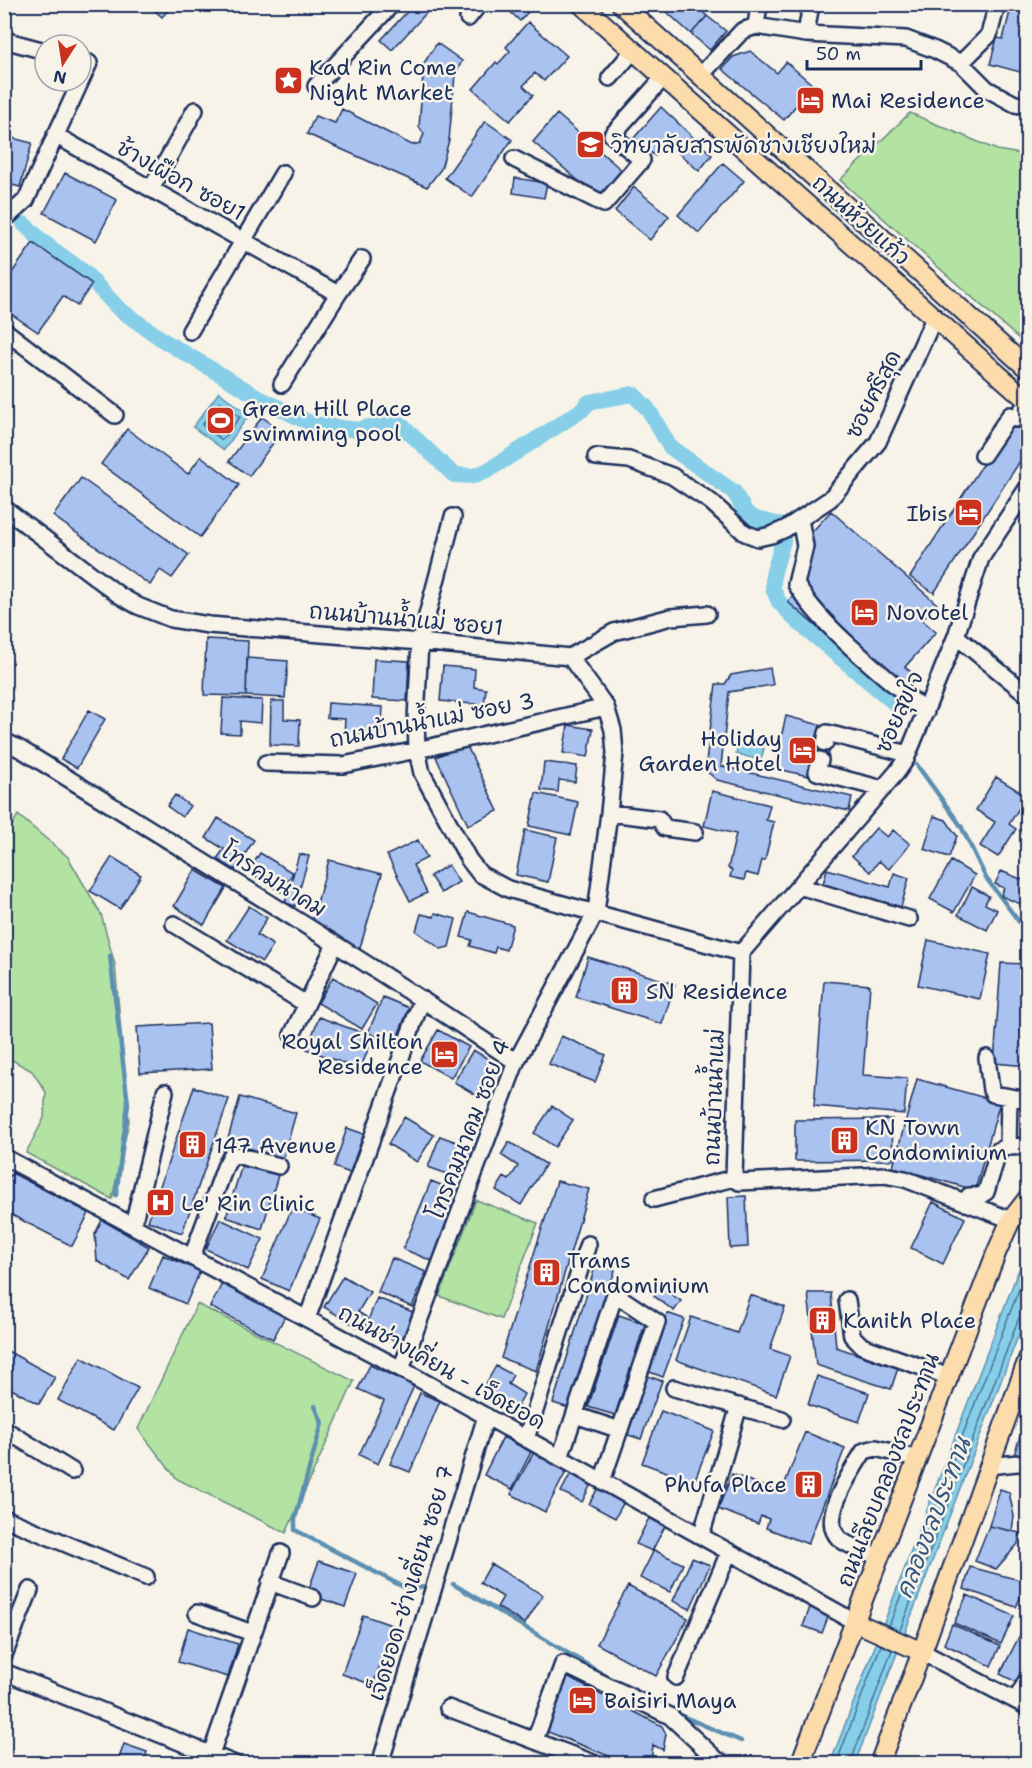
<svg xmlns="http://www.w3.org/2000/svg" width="1032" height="1768" font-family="'Shantell Sans','Playpen Sans Thai',sans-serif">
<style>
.grass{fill:#b3e3a3;stroke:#678980;stroke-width:1.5}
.water{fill:#87cfe8;stroke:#5c8fb1;stroke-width:1.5}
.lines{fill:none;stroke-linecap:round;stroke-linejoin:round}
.shore{stroke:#466f95;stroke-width:1.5}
.stream{stroke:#5c8fb1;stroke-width:4.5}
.canal{stroke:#87cfe8;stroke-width:16}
.building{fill:#a9c2ef;stroke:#1b2f5e;stroke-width:1.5}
.minor-casing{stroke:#1b2f5e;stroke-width:20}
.major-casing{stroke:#1b2f5e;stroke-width:22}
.minor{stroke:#f7f3e8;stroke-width:15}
.major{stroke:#fddcac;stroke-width:18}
.labels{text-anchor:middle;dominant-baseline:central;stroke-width:5;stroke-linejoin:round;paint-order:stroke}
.poi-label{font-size:22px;fill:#1b2f5e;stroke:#f7f3e8;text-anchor:start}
.street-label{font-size:22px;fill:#1b2f5e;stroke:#f7f3e8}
.water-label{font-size:24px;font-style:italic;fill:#365780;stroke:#f7f3e8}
</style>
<rect width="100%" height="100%" fill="#f7f3e8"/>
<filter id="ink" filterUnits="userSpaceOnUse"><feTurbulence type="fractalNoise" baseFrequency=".0167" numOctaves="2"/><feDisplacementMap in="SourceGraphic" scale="12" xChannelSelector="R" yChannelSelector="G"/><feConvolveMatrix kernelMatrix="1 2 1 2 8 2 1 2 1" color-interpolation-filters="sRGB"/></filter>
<g filter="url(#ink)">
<!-- grass -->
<path class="grass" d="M910 113 997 150 1027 155V346L840 180Z
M18 815 68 857 101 914 115 965 129 1121 112 1199 26 1153 44 1118 46 1092 32 1071 5 1056V838Z
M476 1200 538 1223 501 1319 439 1296Z
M197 1304 354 1381 286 1533 177 1479 138 1429Z"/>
<!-- water -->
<path class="water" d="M219 392 249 415 224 450 193 427Z
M739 743 764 748 761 760 736 754Z
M1027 1252V1313L855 1763 830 1764 1017 1274Z"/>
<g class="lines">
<!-- shore -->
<path class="shore" d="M220 402 240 417 222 440 202 425Z
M889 1626 1028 1266
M900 1630 1019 1318 1023 1314H1028
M836 1764 881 1645
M850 1764 892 1650"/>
<!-- stream -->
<path class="stream" d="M917 765 961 826 986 878 1020 923 1028 929
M110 956 128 1104 116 1195
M315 1406 322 1423 295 1519V1530L411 1591 428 1585
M453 1584 614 1681
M675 1713 741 1741"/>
<!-- canal -->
<path class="canal" d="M24 224 43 242 85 273 119 309 166 342 263 400 312 424 358 430 396 420 454 475 473 476 487 471 582 410 589 402 633 394 648 409 670 447 734 492 746 513 756 519 777 524 783 541 773 575V589L779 602 798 622 903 710"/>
</g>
<!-- building -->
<path class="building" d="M147 4H174L162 17Z
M414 4H426L430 9 392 50 381 40Z
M502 4H535L520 21Z
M658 4H694L707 16 691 34Z
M1012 4H1028V74L990 64 997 38 1003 39Z
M707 16 726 31 710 50 691 34Z
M528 22 567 56 544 81 535 73 523 86 533 95 510 121 473 89 496 62 498 64 510 51 506 47Z
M437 43 462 61 455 75 449 140 441 169 427 187 307 134 315 116 335 123 342 109 412 145 420 143 424 134 419 127 424 63Z
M750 51 777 73 786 62 813 85 784 120 722 69 733 57Z
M661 107 712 155 699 171 667 143 655 156 634 138Z
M557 114 625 173 601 200 533 142Z
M485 121 512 140 472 197 445 178Z
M4 136 32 143 20 187 4 183Z
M723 163 744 181 699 233 678 215Z
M65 173 117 200 96 241 44 213Z
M515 178 547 183 544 198 513 193Z
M634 187 669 216 650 240 615 211Z
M33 243 92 284 77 306 63 296 38 332 4 309V284Z
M262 417 282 431 249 476 229 461Z
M1010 422 1028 434V449L934 593 910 577Z
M127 429 188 474 201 456 239 485 200 537 101 464Z
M81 478 189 555 172 578 160 570 150 585 53 516Z
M831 511 937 604 922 620 936 632 905 667 917 677 898 698 788 602 802 586 793 577 811 556 799 546Z
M206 639 248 641 246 696 204 695Z
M247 658 288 661 285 698 246 696Z
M374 659 409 661 407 701 372 699Z
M443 666 475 669 474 687 486 689 484 705 440 701Z
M770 668 773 685 729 692 721 766 852 797 849 811 717 780 705 770 716 684H725L731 675Z
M223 698 262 700 261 723 240 721V734L221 733Z
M271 701H284V719L300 720 299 746 270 745Z
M328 703 383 707 381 736 344 733 345 719 327 718Z
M89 710 105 719 77 768 61 759Z
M786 716 820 725 816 741 831 744 827 762 812 758 808 776 774 768Z
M568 725 593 729 588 757 563 753Z
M466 744 498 811 468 825 436 757Z
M544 762 577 766 575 782 559 780 558 792 541 790Z
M996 777 1027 796 1009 824 1016 829 998 857 980 846 995 822 976 810Z
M712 791 770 805 766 820 774 822 765 860H762L758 876 746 873 744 880 730 877 732 870 728 868 736 834 704 826Z
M536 793 578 802 571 835 529 826Z
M175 795 190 806 182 817 167 806Z
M934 816 946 820 957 836 949 857 924 849Z
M218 818 254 840 235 870 217 859 224 849 206 838Z
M876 828 887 837 893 830 910 844 889 869 879 861 870 872 852 856Z
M525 830 557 837 548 882 516 875Z
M418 840 427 858 413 865 427 893 410 901 387 855Z
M260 853 293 873 281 892 248 872Z
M299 854 309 856 295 906 285 903Z
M112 857 141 875 120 909 90 891Z
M329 860 382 874 359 951 312 921Z
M951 861 975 875 954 912 930 899Z
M448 865 459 882 441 893 430 876Z
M827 869 890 887 894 873 909 878 901 907 823 884Z
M195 870 226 888 204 925 174 906Z
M1001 871 1023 880 1025 875 1028 876V907L1001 896 1004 888 995 884Z
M972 887 989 896 985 904 997 910 987 930 958 915Z
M249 906 267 918 257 935 273 945 262 962 227 940Z
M468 912 513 925 506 950 496 947 494 953 470 946 472 940 461 937Z
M435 913 456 919 449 947 441 949 416 931 421 914 434 917Z
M928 940 990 954 980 999 918 985Z
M588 957 675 984 662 1024 576 997Z
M1001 963 1028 964V1066L994 1063Z
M333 977 377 1004 362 1029 318 1003Z
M824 981 870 985 863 1075 907 1078 904 1114 814 1106Z
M383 997 409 1008 395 1043 368 1033Z
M319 1017 373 1037 360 1070 307 1049Z
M209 1023 212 1069 140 1073 137 1027Z
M438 1030 469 1047 451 1078 420 1061Z
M561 1036 606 1055 595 1082 549 1064Z
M473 1050 500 1066 481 1098 454 1082Z
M917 1079 1000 1102 975 1190 893 1167Z
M194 1087 229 1099 182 1233 148 1221Z
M240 1097 296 1113 283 1158 227 1142Z
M552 1106 573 1120 555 1147 534 1133Z
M404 1117 434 1135 417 1162 388 1144Z
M892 1119 893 1160 795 1161V1120Z
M347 1128 364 1134 350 1173 334 1167Z
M440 1136 478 1150 467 1181 428 1167Z
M509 1142 546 1164 521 1205 496 1190 504 1177 509 1180 518 1166 501 1155Z
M243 1162 279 1172 262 1229 226 1217Z
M12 1173 89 1213 72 1246 4 1211V1187Z
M431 1181 461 1193 432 1261 403 1249Z
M557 1181 589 1189 536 1371 501 1358Z
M746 1196 748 1247 730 1248 728 1197Z
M933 1202 965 1218 943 1264 911 1248Z
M292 1208 320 1219 289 1291 262 1279Z
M220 1219 263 1239 248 1270 206 1249Z
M102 1220 149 1247 129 1280 97 1261 95 1234Z
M163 1255 200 1271 186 1304 149 1288Z
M392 1258 426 1272 412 1307 378 1292Z
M596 1264 615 1270 572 1409 553 1403Z
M343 1276 370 1292 358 1312 366 1317 359 1328 324 1307Z
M222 1284 285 1316 273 1339 210 1307Z
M661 1287 681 1301 674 1311 654 1296Z
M808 1293H831L836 1347 898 1368 891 1389 816 1365Z
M750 1295 785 1307 770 1349 790 1356 776 1395 676 1360 691 1317 737 1333Z
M377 1298 413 1312 401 1343 365 1328Z
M667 1313 684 1319 663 1377 647 1371Z
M619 1315 645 1324 615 1415 588 1407Z
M4 1349 55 1377 39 1404 4 1385Z
M81 1357 138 1388 114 1430 58 1400Z
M370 1365 414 1386 378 1464 359 1455 384 1401 358 1389Z
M496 1366 513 1375 508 1384 524 1394 514 1413 480 1394Z
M645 1375 662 1381 641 1439 625 1434Z
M817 1376 869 1393 859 1422 808 1405Z
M420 1393 440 1401 410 1472 390 1464Z
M661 1411 714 1431 694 1482 642 1463Z
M1028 1412V1456L1013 1458Z
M805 1432 845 1448 808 1544 766 1528 769 1519 761 1516 758 1524 718 1509 732 1474 781 1493Z
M503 1437 531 1452 512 1489 484 1475Z
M534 1452 567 1470 545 1512 511 1494Z
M571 1473 591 1484 582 1502 561 1492Z
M598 1488 624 1502 615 1518 589 1504Z
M1000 1489 1009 1492 1014 1516 1012 1531 989 1526Z
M649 1518 665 1526 652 1551 636 1544Z
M989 1526 1020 1533 1018 1544 996 1569 975 1561Z
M654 1550 683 1564 670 1592 640 1578Z
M692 1558 710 1565 690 1609 673 1601Z
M319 1561 357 1574 345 1607 307 1594Z
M491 1564 543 1595 525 1624 497 1607 503 1597 480 1583Z
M970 1567 1027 1582 1016 1607 964 1589Z
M628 1586 688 1618 656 1676 597 1644Z
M967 1595 1014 1616 1001 1644 954 1623Z
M811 1605 830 1612 822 1633 803 1626Z
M4 1610 15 1613 4 1644Z
M363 1615 394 1626 373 1685 342 1674Z
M1028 1619V1670L1020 1684 1000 1674Z
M952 1624 1000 1646 991 1666 944 1644Z
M188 1628 238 1644 228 1677 178 1662Z
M563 1675 662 1726 666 1734 663 1750 653 1745 651 1763 629 1764 543 1730Z
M124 1744 147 1752 143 1764H117Z
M163 1757 181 1764H161Z"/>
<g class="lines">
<defs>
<path id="minor" d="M468 18 479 4
M756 26 759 4
M806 34 811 4
M4 40 45 51
M961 63 989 35 996 8
M701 75 742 31 756 26 806 34 906 39 935 50 961 63 987 89 1015 104 1028 106
M610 78 633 51
M316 86 392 4
M55 135 338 294
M514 159 604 204 642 160 612 135 664 77
M151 189 195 110
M4 220 26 200 89 63 81 61
M4 330 115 415
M190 331 283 173
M282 384 338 294 362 259
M983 455 1010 415 1015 419 1028 402
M596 457 629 460 672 476 711 502 745 533 758 538 771 535 785 529 830 499 878 442 934 318
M4 508 119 595 138 606 171 619 209 625 420 642 570 657 606 707 613 730 615 753 609 813 596 912 516 1062 401 1369
M453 517 420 642 416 719 417 750 422 773 469 860 480 874 508 889 741 953
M800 519 805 546 796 584C822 629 886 676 926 712
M956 636 1028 695
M570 657 614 632 671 617 707 614
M4 741 22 750C188 853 355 953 516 1062
M825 743 827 733 908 754
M820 760 817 772 883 789
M266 763 343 765 417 750 606 707
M609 813 659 819 665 828 695 832
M799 886 909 919
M174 924 306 1004
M741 953 897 772 906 759 956 636 981 558 1028 487
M741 953 734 1178 739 1182 884 1175 905 1179 1011 1220
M292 1035 335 944
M987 1058 991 1090 993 1094 1028 1100
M1008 1147 1009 1098
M4 1157 401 1369 855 1622
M654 1199 734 1178
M966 1203 969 1196H980L986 1192 999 1150 1008 1147 1028 1146
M133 1225 165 1092
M192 1257 225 1167 232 1154 279 1166
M847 1300 852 1336 862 1346 950 1377
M307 1319 422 999
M674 1388 782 1419
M575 1415 620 1430
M4 1429 72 1471
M526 1439 588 1244
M560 1458 615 1294 657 1322 602 1481
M988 1466 1028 1462
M4 1518 146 1577
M701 1536 739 1406
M880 1557C868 1552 852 1548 841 1540 816 1521 852 1471 864 1451L876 1448 918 1459
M270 1582 313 1598
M197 1613 252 1633
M922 1652 1028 1707
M4 1655 30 1590
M4 1672 235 1764
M676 1677 729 1552
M1016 1700 1028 1678
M448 1708 596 1764
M535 1740 563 1664 670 1716 717 1760
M211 1754 281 1553
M380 1764 486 1416
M693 1764 717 1760 723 1763"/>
<path id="major" d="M581 4 1028 401
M621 4 1028 369
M855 1622 922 1652
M800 1764 997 1251 1011 1220 1028 1198
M879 1764 923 1649 1028 1359"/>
</defs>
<!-- minor casing -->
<use href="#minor" class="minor-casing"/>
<!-- major casing -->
<use href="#major" class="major-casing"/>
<!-- minor -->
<use href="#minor" class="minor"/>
<!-- major -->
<use href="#major" class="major"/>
</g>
</g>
<!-- icons -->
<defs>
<symbol id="sight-square" viewBox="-11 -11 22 22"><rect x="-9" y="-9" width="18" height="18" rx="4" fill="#c8321e" stroke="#f7f3e8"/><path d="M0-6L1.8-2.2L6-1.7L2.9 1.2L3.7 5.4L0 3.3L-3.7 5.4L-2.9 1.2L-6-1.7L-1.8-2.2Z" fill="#fff"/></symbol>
<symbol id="hotel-square" viewBox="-11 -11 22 22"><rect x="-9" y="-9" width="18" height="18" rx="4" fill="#c8321e" stroke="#f7f3e8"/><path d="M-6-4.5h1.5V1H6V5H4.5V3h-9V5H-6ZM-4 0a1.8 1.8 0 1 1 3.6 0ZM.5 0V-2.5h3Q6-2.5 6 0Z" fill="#fff"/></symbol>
<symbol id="university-square" viewBox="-11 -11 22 22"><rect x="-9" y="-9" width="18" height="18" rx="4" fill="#c8321e" stroke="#f7f3e8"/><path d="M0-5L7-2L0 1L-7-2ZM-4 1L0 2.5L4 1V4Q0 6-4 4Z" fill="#fff"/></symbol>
<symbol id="stadium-square" viewBox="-11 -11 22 22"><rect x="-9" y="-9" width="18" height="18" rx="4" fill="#c8321e" stroke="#f7f3e8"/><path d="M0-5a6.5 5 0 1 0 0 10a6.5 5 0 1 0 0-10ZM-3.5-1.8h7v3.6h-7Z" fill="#fff"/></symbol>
<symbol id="building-square" viewBox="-11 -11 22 22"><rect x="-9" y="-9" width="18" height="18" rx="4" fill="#c8321e" stroke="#f7f3e8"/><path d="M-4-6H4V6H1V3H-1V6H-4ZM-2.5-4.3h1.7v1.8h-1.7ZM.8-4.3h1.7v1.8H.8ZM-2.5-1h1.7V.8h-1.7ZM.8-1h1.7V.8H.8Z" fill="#fff"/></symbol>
<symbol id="hospital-square" viewBox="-11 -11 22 22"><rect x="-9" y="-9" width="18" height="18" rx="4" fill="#c8321e" stroke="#f7f3e8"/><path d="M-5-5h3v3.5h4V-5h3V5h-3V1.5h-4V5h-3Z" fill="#fff"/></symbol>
</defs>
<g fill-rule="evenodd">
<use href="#sight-square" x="272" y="64" width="33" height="33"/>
<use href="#hotel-square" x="794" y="84" width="33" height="33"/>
<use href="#university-square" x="574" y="128" width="33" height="33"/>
<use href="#stadium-square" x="204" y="404" width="33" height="33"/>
<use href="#hotel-square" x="952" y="496" width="33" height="33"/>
<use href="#hotel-square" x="848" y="596" width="33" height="33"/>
<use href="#hotel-square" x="786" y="734" width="33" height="33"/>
<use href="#building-square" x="608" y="974" width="33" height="33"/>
<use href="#hotel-square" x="428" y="1038" width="33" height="33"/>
<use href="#building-square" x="828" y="1124" width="33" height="33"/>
<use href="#building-square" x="176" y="1128" width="33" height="33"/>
<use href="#hospital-square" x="144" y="1186" width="33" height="33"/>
<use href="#building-square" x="530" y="1256" width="33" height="33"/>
<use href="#building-square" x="806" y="1304" width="33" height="33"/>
<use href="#building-square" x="792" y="1468" width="33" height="33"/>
<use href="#hotel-square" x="566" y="1684" width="33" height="33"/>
</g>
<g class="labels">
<!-- poi labels -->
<g class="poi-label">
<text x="309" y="67">Kad Rin Come<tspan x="309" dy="25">Night Market</tspan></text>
<text x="831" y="100">Mai Residence</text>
<text x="611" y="145">วิทยาลัยสารพัดช่างเชียงใหม่</text>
<text x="242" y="408">Green Hill Place<tspan x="242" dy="25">swimming pool</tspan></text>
<text x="948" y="513" text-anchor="end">Ibis</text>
<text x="886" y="612">Novotel</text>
<text x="782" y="738" text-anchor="end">Holiday<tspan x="782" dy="25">Garden Hotel</tspan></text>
<text x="646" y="991">SN Residence</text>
<text x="423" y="1041" text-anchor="end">Royal Shilton<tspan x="423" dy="25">Residence</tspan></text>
<text x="865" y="1127">KN Town<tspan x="865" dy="25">Condominium</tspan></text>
<text x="214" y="1145">147 Avenue</text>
<text x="181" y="1203">Le' Rin Clinic</text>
<text x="567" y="1260">Trams<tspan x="567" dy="25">Condominium</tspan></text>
<text x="843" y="1320">Kanith Place</text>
<text x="787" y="1484" text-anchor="end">Phufa Place</text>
<text x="604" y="1700">Baisiri Maya</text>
</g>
<!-- street labels -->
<g class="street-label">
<text transform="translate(181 180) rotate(29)">ช้างเผือก ซอย1</text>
<text transform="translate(861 220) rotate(42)">ถนนห้วยแก้ว</text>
<text transform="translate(873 394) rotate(-63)">ซอยศรีสุด</text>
<text transform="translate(406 619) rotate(5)">ถนนบ้านน้ำแม่ ซอย1</text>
<text transform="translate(899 712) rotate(-66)">ซอยสุขใจ</text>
<text transform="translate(432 720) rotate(-11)">ถนนบ้านน้ำแม่ ซอย 3</text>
<text transform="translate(274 880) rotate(32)">โทรคมนาคม</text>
<text transform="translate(714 1097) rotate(-88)">ถนนบ้านน้ำแม่</text>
<text transform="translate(469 1129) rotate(-69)">โทรคมนาคม ซอย 4</text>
<text transform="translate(442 1367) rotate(29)">ถนนช่างเคี่ยน - เจ็ดยอด</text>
<text transform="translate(888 1470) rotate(-69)">ถนนเลียบคลองชลประทาน</text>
<text transform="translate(411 1583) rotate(-73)">เจ็ดยอด-ช่างเคี่ยน ซอย 7</text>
</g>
<!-- water labels -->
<g class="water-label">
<text transform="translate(933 1518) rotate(-69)">คลองชลประทาน</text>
</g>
</g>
<!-- margin -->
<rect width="1032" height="1768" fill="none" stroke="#f7f3e8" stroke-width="24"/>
<rect x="12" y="12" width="1008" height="1744" fill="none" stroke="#1b2f5e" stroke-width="2" filter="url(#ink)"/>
<!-- north arrow -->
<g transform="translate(63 63) rotate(192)"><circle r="28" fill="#f7f3e8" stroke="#9fa5b1" stroke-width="1.5"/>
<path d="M0-4.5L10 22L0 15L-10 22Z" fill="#c8321e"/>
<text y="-9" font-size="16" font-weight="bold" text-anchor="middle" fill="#1b2f5e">N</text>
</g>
<!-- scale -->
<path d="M807 60v9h114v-9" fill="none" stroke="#1b2f5e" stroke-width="3"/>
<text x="816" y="60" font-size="18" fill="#1b2f5e" stroke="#f7f3e8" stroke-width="4.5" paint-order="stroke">50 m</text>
</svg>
